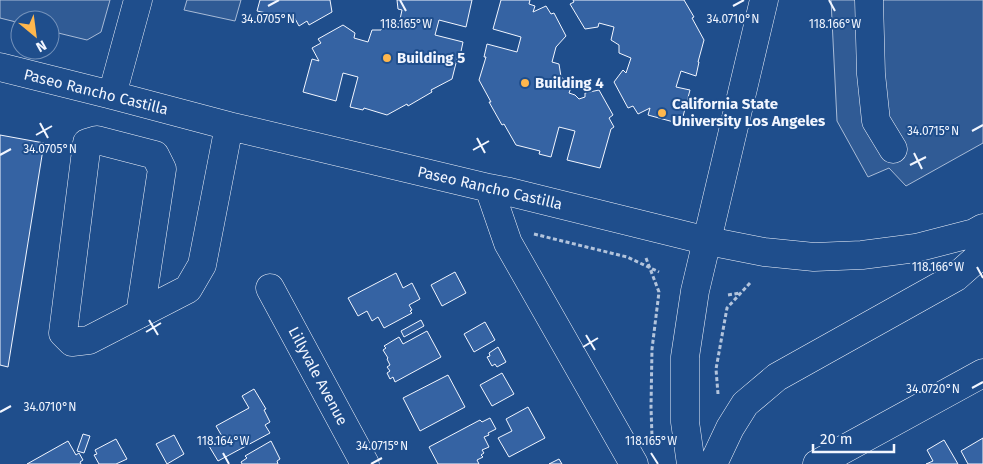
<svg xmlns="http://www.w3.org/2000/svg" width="983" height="464" font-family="'Fira Sans',sans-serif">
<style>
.built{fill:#305b95;stroke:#a8bbd7}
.building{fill:#3563a3;stroke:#f2f6ff}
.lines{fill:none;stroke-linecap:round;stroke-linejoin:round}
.minor-casing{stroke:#f2f6ff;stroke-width:29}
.path{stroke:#b3c4dc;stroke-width:3;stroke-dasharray:4 2.5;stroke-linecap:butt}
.minor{stroke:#1f4e8c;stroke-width:28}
.ticks{fill:none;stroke:#f2f6ff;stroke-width:2}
.poi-dot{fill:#ffb74d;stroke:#1f4e8c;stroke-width:2}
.labels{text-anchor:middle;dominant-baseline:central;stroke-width:4;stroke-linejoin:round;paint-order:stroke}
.poi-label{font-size:15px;font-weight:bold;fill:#f2f6ff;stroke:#1f4e8c;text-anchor:start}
.street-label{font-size:15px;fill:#f2f6ff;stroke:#1f4e8c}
.ticks-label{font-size:12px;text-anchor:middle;fill:#f2f6ff;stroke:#1f4e8c;stroke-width:4;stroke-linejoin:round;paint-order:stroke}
</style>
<rect width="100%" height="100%" fill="#1f4e8c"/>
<!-- built -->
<path class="built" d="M0 0H110L101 32 87 40 50 31V20H20V23L0 18Z
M187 0H241L235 21 184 10Z
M831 0H983V143L906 186 889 168 868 177 837 121Z"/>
<!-- building -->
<path class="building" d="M260 0H330L332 12 309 25 307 21 299 26 292 13 290 18 257 11Z
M397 0H472L466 27 439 20 435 35 463 42 460 56 458 55 452 79 431 90 432 92 408 106 407 104 387 115 364 108 363 110 350 107 358 77 343 73 336 101 303 92 312 59 319 61 312 48 321 43 318 39 343 25 355 33 354 38 368 42 372 30H381L387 22 399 24 402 10 398 9Z
M501 0H530L529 4 535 6 533 12 546 6 551 14 554 13 566 36 556 47 552 62 559 64 561 77 572 85 569 93 575 95 579 99 585 97V93L599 90 613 115 609 118 614 127 611 129 600 168 567 160 575 131 559 127 551 157 539 154 540 151 516 145 504 124 502 125 489 102H491L479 80 486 57H484L487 44 517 52 521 37 493 29Z
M573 0H684L694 17 692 18 704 40 698 62H699L696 76 681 71 676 87 690 90 681 124 648 115 650 108 638 114 633 106 628 108 614 82 623 70 626 73 631 58 619 53V45L611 40 614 27 599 23 598 27 585 29 570 4 574 2Z
M0 135 44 143 8 367 0 365Z
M455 272 466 293 442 306 431 285Z
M396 273 403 288 412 283 420 299 409 305 412 310 410 311 412 313 384 328 378 317 372 321 367 311 358 316 348 298Z
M421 320 424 326 404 337 401 331Z
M485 322 495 340 474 352 464 334Z
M427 331 441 357 395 382 393 377 390 379 387 373 390 371 387 367 390 365 387 359 388 358 383 350 386 348 384 346 399 337 403 344Z
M498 347 506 362 497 367 495 364 492 366 487 357 490 356 489 353Z
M502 373 514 394 492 406 480 385Z
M448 375 465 407 420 431 403 398Z
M254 389 266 409 264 410 270 422 265 425 270 433 218 461 209 446 223 438 216 426 249 408 242 396Z
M528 407 545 438 509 457 498 438 512 431 506 419Z
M490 418 496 429 488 433 489 435 484 437 489 447 482 450 484 453 481 455 483 457 477 460 479 464H438L429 447 480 420 482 422Z
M83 434 90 436 84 453 77 451Z
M174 435 184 454 167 464 156 444Z
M983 438V464H968L961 451Z
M116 439 127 459 116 464H99L94 455 97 454 95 450Z
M944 440 958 464H926L933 461 927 450Z
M68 441 76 455 79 453 83 460 80 462 81 464H27Z
M271 441 280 459 277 461 278 464H242L241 462 247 458 245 456Z
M559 459 562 464H549Z"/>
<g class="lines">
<defs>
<path id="minor" d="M869 0 871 74 876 121 893 149
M0 67 112 95 229 126 489 188 510 192 708 241 764 252 814 257 862 255 916 248 974 233 983 228
M112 95 138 0
M489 188 508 243 634 464
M270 288 365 464
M140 314 162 169 155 155 97 140 87 143 63 333 72 342 89 340 188 289 202 265 229 126
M691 464 685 422V357L695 291 764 0
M713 464 730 428 745 404 777 377 956 277 983 253
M817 464 983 373"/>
</defs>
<!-- minor casing -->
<use href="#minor" class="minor-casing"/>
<!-- path -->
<path class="path" d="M534 234 627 257 659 272
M646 258 659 292 652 349 651 407 652 437 651 439
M728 295 740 293
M718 394 716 369 727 308 750 283"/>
<!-- minor -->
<use href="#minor" class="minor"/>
</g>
<!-- ticks -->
<path class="ticks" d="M400 0 406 11M829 0 835 11M268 6 279 0M733 6 744 0M40 123 48 138M972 131 983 125M36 135 52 126M477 138 485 153M473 150 489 141M914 153 922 169M0 155 11 149M910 165 926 157M977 267 983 278M149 320 158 335M146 332 161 323M586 335 595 350M583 347 598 338M972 388 983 382M0 412 11 406M223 453 229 464M651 453 658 464M371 464 382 458"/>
<!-- markers -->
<g class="poi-dot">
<circle cx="387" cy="58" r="5"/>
<circle cx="525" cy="83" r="5"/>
<circle cx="662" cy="113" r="5"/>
</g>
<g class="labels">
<!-- poi labels -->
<g class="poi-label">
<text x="397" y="58">Building 5</text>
<text x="535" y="83">Building 4</text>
<text x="672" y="104">California State<tspan x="672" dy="17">University Los Angeles</tspan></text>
</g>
<!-- street labels -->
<g class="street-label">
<text transform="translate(96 92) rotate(14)">Paseo Rancho Castilla</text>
<text transform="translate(490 188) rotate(13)">Paseo Rancho Castilla</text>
<text transform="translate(318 376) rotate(62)">Lillyvale Avenue</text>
</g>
</g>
<g class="ticks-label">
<text x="268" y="23">34.0705°N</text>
<text x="733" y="23">34.0710°N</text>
<text x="406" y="28">118.165°W</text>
<text x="835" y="28">118.166°W</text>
<text x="933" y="135">34.0715°N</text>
<text x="50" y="153">34.0705°N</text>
<text x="938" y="271">118.166°W</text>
<text x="933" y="393">34.0720°N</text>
<text x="50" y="411">34.0710°N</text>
<text x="223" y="445">118.164°W</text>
<text x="651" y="445">118.165°W</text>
<text x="382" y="450">34.0715°N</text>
</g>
<!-- north arrow -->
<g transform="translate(35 35) rotate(151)"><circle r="24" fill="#1f4e8c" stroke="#7391ba"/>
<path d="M0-4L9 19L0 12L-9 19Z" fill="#ffb74d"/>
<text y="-8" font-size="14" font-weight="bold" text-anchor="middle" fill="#f2f6ff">N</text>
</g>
<!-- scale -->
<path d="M813 444v8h81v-8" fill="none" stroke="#f2f6ff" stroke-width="2.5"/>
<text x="820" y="444" font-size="15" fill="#f2f6ff" stroke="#1f4e8c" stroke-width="4" paint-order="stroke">20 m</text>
</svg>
